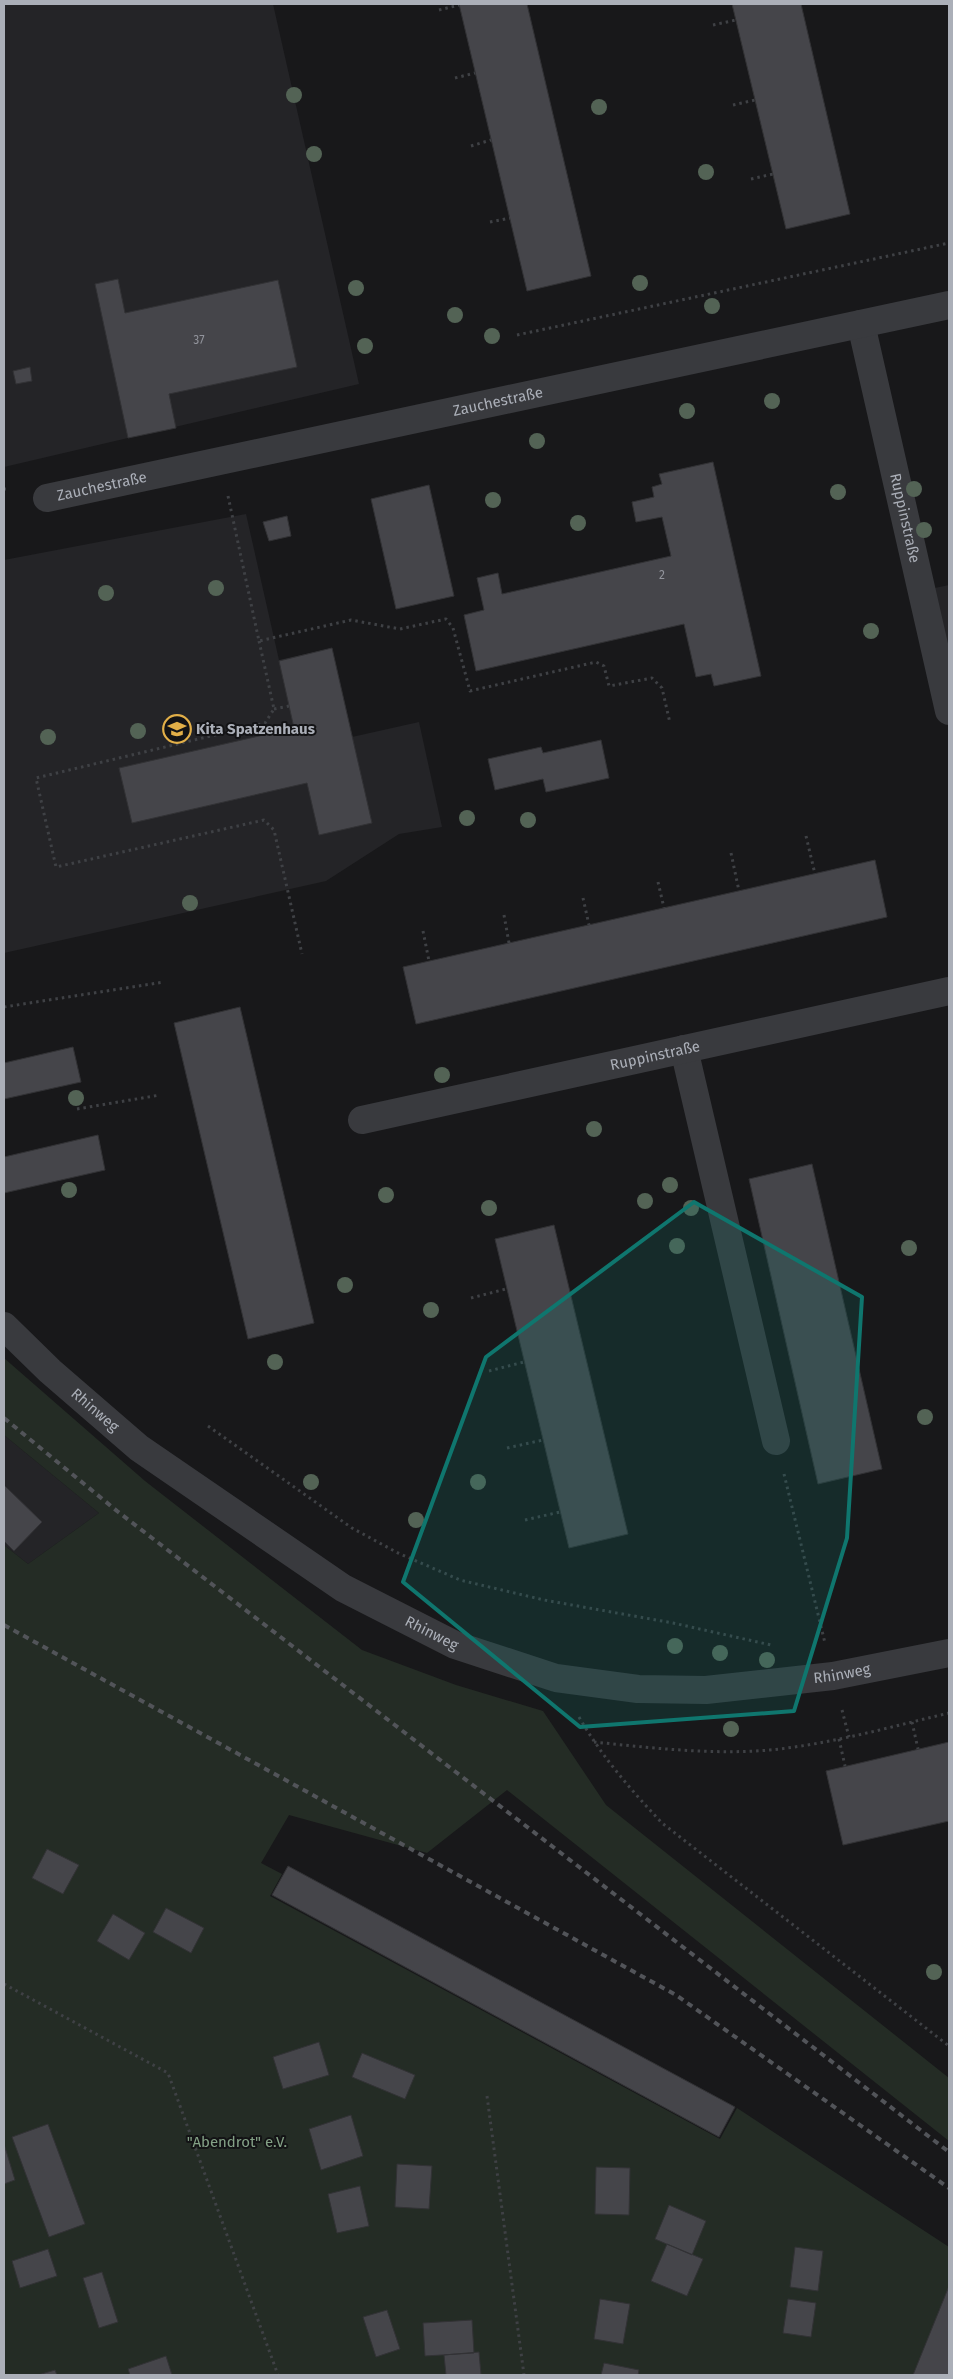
<svg xmlns="http://www.w3.org/2000/svg" width="953" height="2379" font-family="'Fira Sans',sans-serif">
<style>
.built{fill:#242427}
.green{fill:#242c25}
.building{fill:#45454a;stroke:#323235}
.lines{fill:none;stroke-linecap:round;stroke-linejoin:round}
.path{stroke:#3f4145;stroke-width:3;stroke-dasharray:2.5 4;stroke-linecap:butt}
.minor{stroke:#393a3e;stroke-width:28}
.rail{stroke:#525459;stroke-width:4;stroke-dasharray:6 5;stroke-linecap:butt}
.tree{fill:#536355}
.marked{fill:#0f766e;fill-opacity:0.2;stroke:#0f766e;stroke-width:4;stroke-linejoin:round}
.labels{text-anchor:middle;dominant-baseline:central;stroke-width:4;stroke-linejoin:round;paint-order:stroke}
.number-label{font-size:12px;fill:#92949c}
.street-label{font-size:15px;fill:#abafb8;stroke:#131315}
.poi-label{font-size:15px;font-weight:bold;fill:#abafb8;stroke:#131315;text-anchor:start}
.park-label{font-size:15px;fill:#84a186;stroke:#131315}
</style>
<rect width="100%" height="100%" fill="#18181a"/>
<!-- built -->
<path class="built" d="M4 4H273L359 384 4 467Z
M246 514 279 660 332 648 352 737 419 722 442 827 399 834 326 881 4 953V560Z
M949 585V676L930 589Z
M4 1435 99 1513 28 1564 4 1545Z"/>
<!-- green -->
<path class="green" d="M4 1358 145 1481 362 1650 456 1685 543 1711 606 1805 949 2078V2141L507 1790 427 1853 289 1815 261 1863 282 1874 270 1896 720 2139 737 2108 949 2247V2375H4V1545L28 1564 99 1513 4 1435Z"/>
<!-- building -->
<path class="building" d="M459 4H527L591 276 527 291Z
M732 4H801L850 214 786 229Z
M118 279 125 313 278 280 297 367 169 394 176 428 128 438 95 284Z
M30 367 32 381 16 384 13 371Z
M713 462 761 676 714 686 711 674 696 677 684 624 476 671 464 615 484 610 477 578 498 573 502 594 671 556 662 517 636 522 632 502 654 497 652 487 662 484 659 474Z
M429 485 454 596 396 609 371 499Z
M287 516 291 536 269 541 263 522Z
M332 648 372 823 319 835 307 783 132 823 119 768 294 728 279 661Z
M601 740 609 778 546 792 543 779 495 790 488 759 541 747 543 753Z
M875 860 887 917 416 1024 403 967Z
M240 1007 314 1323 248 1339 174 1023Z
M73 1047 81 1082 4 1099V1063Z
M98 1135 105 1170 4 1193V1157Z
M812 1164 882 1469 818 1484 749 1179Z
M554 1225 628 1534 569 1548 495 1239Z
M4 1485 42 1522 14 1551 4 1541Z
M949 1742V1821L843 1845 826 1771Z
M47 1849 79 1865 63 1894 32 1878Z
M288 1866 735 2107 719 2137 272 1895Z
M166 1908 204 1928 191 1953 153 1932Z
M113 1914 145 1933 129 1960 97 1941Z
M319 2042 329 2075 283 2089 273 2057Z
M362 2053 415 2075 405 2099 352 2077Z
M351 2115 363 2156 321 2170 309 2129Z
M48 2124 85 2224 49 2237 12 2137Z
M4 2144 15 2180 4 2184Z
M397 2164 432 2166 429 2209 395 2207Z
M596 2167 630 2168 629 2215 595 2214Z
M360 2186 369 2226 337 2233 328 2194Z
M669 2205 706 2221 692 2255 655 2239Z
M667 2244 703 2259 687 2296 651 2281Z
M795 2247 823 2251 818 2291 790 2287Z
M48 2249 57 2276 20 2288 12 2261Z
M102 2272 118 2322 99 2328 83 2278Z
M949 2286V2375H913Z
M600 2299 630 2304 623 2344 594 2339Z
M788 2299 816 2303 811 2337 783 2333Z
M387 2310 400 2349 376 2357 363 2317Z
M472 2320 474 2353 425 2356 423 2323Z
M479 2352 481 2375H446L444 2355Z
M166 2356 172 2375H130L128 2369Z
M604 2363 639 2370 638 2375H601Z
M55 2370 57 2375H38Z"/>
<g class="lines">
<!-- path -->
<path class="path" d="M439 10 459 5
M713 25 736 20
M455 78 475 73
M733 105 755 100
M471 146 491 140
M751 179 773 174
M490 222 510 218
M517 335 949 243
M4 489H6
M228 496 259 641 351 620 400 629 446 619 453 628 470 691 596 662 604 666 609 686 652 678 662 688 670 723
M259 641 274 709 265 723 36 778 56 867 264 820 274 830 302 954
M274 709 289 706
M806 836 815 874
M731 853 739 891
M658 882 664 908
M583 898 589 925
M504 915 509 943
M423 931 429 961
M4 1007 164 982
M77 1109 160 1095
M471 1298 506 1289
M489 1371 524 1362
M208 1426 352 1528 398 1553 460 1580 544 1600 673 1623 771 1645
M507 1448 543 1440
M784 1474 825 1643
M525 1520 560 1512
M842 1710 849 1737
M579 1717C602 1757 631 1790 662 1823L949 2046
M912 1722 918 1749
M839 1739 845 1766
M594 1742C652 1748 712 1755 770 1750 831 1744 890 1727 949 1713
M4 1984 168 2073 278 2375
M487 2096 524 2375"/>
<!-- minor -->
<g class="minor">
<path id="s1" d="M861 324 949 711"/>
<path id="s2" d="M47 498 949 305"/>
<path d="M684 1049 776 1441"/>
<path id="s3" d="M362 1120 949 991"/>
<path id="s4" d="M4 1326 50 1371 139 1448 343 1588 455 1645 556 1678 638 1689 706 1690 833 1676 949 1653"/>
</g>
<!-- rail -->
<path class="rail" d="M4 1418 117 1511 949 2152
M4 1625 676 1995 949 2188"/>
</g>
<!-- trees -->
<g class="tree">
<circle cx="294" cy="95" r="8"/>
<circle cx="599" cy="107" r="8"/>
<circle cx="314" cy="154" r="8"/>
<circle cx="706" cy="172" r="8"/>
<circle cx="640" cy="283" r="8"/>
<circle cx="356" cy="288" r="8"/>
<circle cx="712" cy="306" r="8"/>
<circle cx="455" cy="315" r="8"/>
<circle cx="492" cy="336" r="8"/>
<circle cx="365" cy="346" r="8"/>
<circle cx="772" cy="401" r="8"/>
<circle cx="687" cy="411" r="8"/>
<circle cx="537" cy="441" r="8"/>
<circle cx="914" cy="489" r="8"/>
<circle cx="838" cy="492" r="8"/>
<circle cx="493" cy="500" r="8"/>
<circle cx="578" cy="523" r="8"/>
<circle cx="924" cy="530" r="8"/>
<circle cx="216" cy="588" r="8"/>
<circle cx="106" cy="593" r="8"/>
<circle cx="871" cy="631" r="8"/>
<circle cx="138" cy="731" r="8"/>
<circle cx="48" cy="737" r="8"/>
<circle cx="467" cy="818" r="8"/>
<circle cx="528" cy="820" r="8"/>
<circle cx="190" cy="903" r="8"/>
<circle cx="442" cy="1075" r="8"/>
<circle cx="76" cy="1098" r="8"/>
<circle cx="594" cy="1129" r="8"/>
<circle cx="670" cy="1185" r="8"/>
<circle cx="69" cy="1190" r="8"/>
<circle cx="386" cy="1195" r="8"/>
<circle cx="645" cy="1201" r="8"/>
<circle cx="489" cy="1208" r="8"/>
<circle cx="691" cy="1208" r="8"/>
<circle cx="677" cy="1246" r="8"/>
<circle cx="909" cy="1248" r="8"/>
<circle cx="345" cy="1285" r="8"/>
<circle cx="431" cy="1310" r="8"/>
<circle cx="275" cy="1362" r="8"/>
<circle cx="925" cy="1417" r="8"/>
<circle cx="311" cy="1482" r="8"/>
<circle cx="478" cy="1482" r="8"/>
<circle cx="416" cy="1520" r="8"/>
<circle cx="675" cy="1646" r="8"/>
<circle cx="720" cy="1653" r="8"/>
<circle cx="767" cy="1660" r="8"/>
<circle cx="731" cy="1729" r="8"/>
<circle cx="934" cy="1972" r="8"/>
</g>
<!-- marked area -->
<path class="marked" d="M694 1202 862 1297 847 1538 794 1711 580 1727 403 1582 486 1357Z"/>
<!-- icons -->
<defs>
<symbol id="school-ring" viewBox="-11 -11 22 22"><circle r="9.5" fill="#131315" stroke="#e2af48" stroke-width="1.5"/><path d="M0-5L7-2L0 1L-7-2ZM-4 1L0 2.5L4 1V4Q0 6-4 4Z" fill="#e2af48"/></symbol>
</defs>
<g fill-rule="evenodd">
<use href="#school-ring" x="161" y="713" width="32" height="32"/>
</g>
<g class="labels">
<!-- number labels -->
<g class="number-label">
<text x="199" y="340">37</text>
<text x="662" y="575">2</text>
</g>
<!-- street labels -->
<g class="street-label">
<text stroke="none"><textPath href="#s2" startOffset="461">Zauchestraße</textPath></text>
<text stroke="none"><textPath href="#s2" startOffset="56">Zauchestraße</textPath></text>
<text stroke="none"><textPath href="#s1" startOffset="199">Ruppinstraße</textPath></text>
<text stroke="none"><textPath href="#s3" startOffset="300">Ruppinstraße</textPath></text>
<text stroke="none"><textPath href="#s4" startOffset="124">Rhinweg</textPath></text>
<text stroke="none"><textPath href="#s4" startOffset="529">Rhinweg</textPath></text>
<text stroke="none"><textPath href="#s4" startOffset="949">Rhinweg</textPath></text>
</g>
<!-- poi labels -->
<g class="poi-label">
<text x="196" y="729">Kita Spatzenhaus</text>
</g>
<!-- park labels -->
<g class="park-label">
<text x="237" y="2142">"Abendrot" e.V.</text>
</g>
</g>
<!-- border -->
<rect width="953" height="2379" fill="none" stroke="#abafb8" stroke-width="10"/>
</svg>
